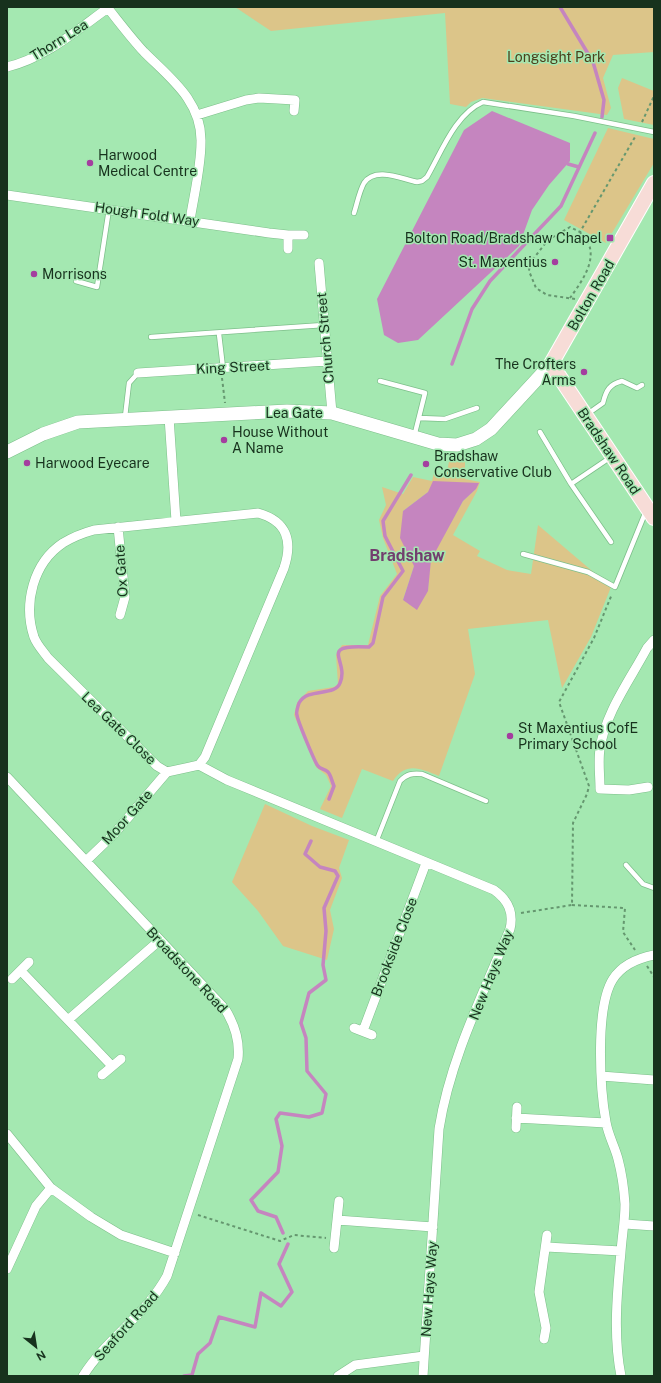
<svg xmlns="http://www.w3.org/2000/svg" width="661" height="1383" font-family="'Public Sans',sans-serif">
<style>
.green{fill:#dcc589;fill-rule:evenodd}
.water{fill:#c585bf}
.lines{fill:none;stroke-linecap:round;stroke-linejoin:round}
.stream{stroke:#c585bf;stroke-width:3.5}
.service-casing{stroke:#7dbf8a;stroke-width:6}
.minor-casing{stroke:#7dbf8a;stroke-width:10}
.secondary-casing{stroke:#7dbf8a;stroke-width:14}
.primary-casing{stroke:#fff;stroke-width:16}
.path{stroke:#65976f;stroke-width:2;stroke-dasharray:3 3;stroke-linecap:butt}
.service{stroke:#fff;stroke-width:4.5}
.minor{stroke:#fff;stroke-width:9}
.secondary{stroke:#fff;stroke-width:13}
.primary{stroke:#f7dcd7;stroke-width:14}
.poi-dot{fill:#a43d9f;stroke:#a4e8b1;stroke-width:1.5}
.labels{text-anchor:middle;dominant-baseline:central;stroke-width:3;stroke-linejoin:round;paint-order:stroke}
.street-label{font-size:14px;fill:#17321d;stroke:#a4e8b1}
.park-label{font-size:14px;fill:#4c3f1b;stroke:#a4e8b1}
.poi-label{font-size:14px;fill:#17321d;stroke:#a4e8b1;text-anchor:start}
.quarter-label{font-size:16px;font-weight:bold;fill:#723e6e;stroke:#a4e8b1}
</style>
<rect width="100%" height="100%" fill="#a4e8b1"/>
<!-- green -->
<path class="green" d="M235 7H654V52L613 55 603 78 611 108 607 115 482 98 471 102 466 107 450 104 445 13 271 31Z
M622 78 654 91V125L624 119 618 88Z
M608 128 654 139V163L606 243 564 220Z
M450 457 465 458V479L480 482 477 491 453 535 480 551 477 556 507 570 531 574 538 525 611 587 591 637 562 688 548 620 468 629 475 674 439 776C421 769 406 761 393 781L362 769 342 818 320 809 331 786 326 775 316 767 294 715 297 703 308 691 334 687 338 684 336 655 342 645H368L380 596 397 574 383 538 379 520 386 505 382 487 403 494 413 477 432 481 434 473 446 476ZM476 489 463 501 430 560 428 591 403 600 414 566 403 511 428 492Z
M265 804 312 826 349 840 339 868 342 878 330 910 334 929 327 960 283 946 258 911 232 882Z"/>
<!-- water -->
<path class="water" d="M492 111 570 143V161L549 185 532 210 519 246 418 340 398 343 384 335 377 299 464 130Z
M433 481 479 483 476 489 463 501 431 560 428 591 417 610 403 600 414 566 400 538 403 511 428 492Z"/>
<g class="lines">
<!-- stream -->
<path class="stream" d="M560 7 593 62 604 100 602 117
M568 164 579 167
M452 364 472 309 490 281 561 206 595 133
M329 799 334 786C332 782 331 775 328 772 325 769 320 769 318 766 315 763 297 719 297 715 296 713 298 706 299 703 308 687 335 697 340 683 350 660 316 644 369 647L373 643 383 597 403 571 385 536 383 521 411 475
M283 1233 276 1217 258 1211 251 1200 278 1172 282 1146 276 1119 280 1113 309 1117 322 1113 326 1094 307 1071 306 1038 301 1023 309 993 326 980 323 965 326 931 324 908 338 876 335 871 320 867 305 854 311 841
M184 1376 192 1375 198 1354 210 1343 219 1317 255 1327 261 1293 281 1306 292 1292 279 1264 288 1244"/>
<defs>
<path id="service" d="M354 213C357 204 359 192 364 183 375 166 402 179 417 182L422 181 427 177C441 153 455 114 483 102L574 116 654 132
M76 281 97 287 109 209
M219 334 223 368
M151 337 324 325
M380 381 425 393 414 437
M586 415 603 403C606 390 610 384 622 381L637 388 642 385
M125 417 129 383 138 373
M419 418 445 419 477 408
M540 432 571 484 611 542
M571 484 611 457
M523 554 588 572 615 587 646 511
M376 842 400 781C407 774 412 773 422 774L486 801
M626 865 643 884 654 888"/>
<path id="minor" d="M107 7C119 22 131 38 144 52 170 78 202 101 201 142 201 167 194 195 190 220
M7 67C45 58 77 30 108 8
M197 115 246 100 259 98 295 100 294 111
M7 195 269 233 288 235H304
M288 235V249
M319 263 332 413
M138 373 327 361
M169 417 176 521
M258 513C287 521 293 541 284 568L205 757 199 765 167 772 157 766 48 658C43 651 37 645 34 637 23 604 33 563 63 543 73 537 83 533 94 530Z
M118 527 125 597 120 615
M199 765 227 780 494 890C508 900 514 912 510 929 483 994 450 1059 439 1129L423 1376
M7 777 225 1009C235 1025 240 1040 238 1059L167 1276C146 1315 107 1338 83 1376
M648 787 629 790 600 789C600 776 598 761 600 749 605 713 630 680 647 648L654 640
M86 861 114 834 167 772
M21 971 112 1066
M12 979 29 962
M68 1020 160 940
M354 1028 372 1035
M363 1031 426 863
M102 1075 121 1059
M601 1076 654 1080
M516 1118 606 1123
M516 1128 517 1107
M7 1134 51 1188 91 1217 121 1235 175 1253
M337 1220 433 1227
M625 1224 654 1226
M546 1247 621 1251
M334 1248 339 1201
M7 1269 36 1206 51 1188
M544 1339 546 1328 539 1292 547 1235
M338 1376 355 1365 424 1356
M621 1376C613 1336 617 1293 621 1252 622 1236 625 1221 625 1204 624 1189 622 1174 618 1159 615 1147 608 1135 606 1122 600 1089 595 1007 613 979 622 965 639 958 654 955"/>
<path id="secondary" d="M7 452 43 434 78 422 287 411 332 413 438 444 457 445 476 439 491 429 551 364"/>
<path id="primary" d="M654 183 551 364 654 518"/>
</defs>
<!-- service casing -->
<use href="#service" class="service-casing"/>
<!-- minor casing -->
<use href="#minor" class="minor-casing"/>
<!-- secondary casing -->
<use href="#secondary" class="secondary-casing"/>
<!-- primary casing -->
<use href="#primary" class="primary-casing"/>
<!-- path -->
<path class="path" d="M642 122 654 96
M570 298C579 285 594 266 590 248 589 243 583 237 580 232
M575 299 547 295 536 288 529 271 530 263 548 240 570 227 580 232 635 137
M222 378 225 403
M572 905 625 908 623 932 635 950
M521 913 572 905 573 823 587 794 589 786 559 702 594 638 612 594
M647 966 654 977
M198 1215 280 1241 294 1235 326 1238"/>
<!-- service -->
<use href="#service" class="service"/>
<!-- minor -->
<use href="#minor" class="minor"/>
<!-- secondary -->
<use href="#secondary" class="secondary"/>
<!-- primary -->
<use href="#primary" class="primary"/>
</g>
<!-- markers -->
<g class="poi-dot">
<circle cx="90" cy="163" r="4"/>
<rect x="606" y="234" width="8" height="8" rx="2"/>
<circle cx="555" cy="262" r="4"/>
<circle cx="34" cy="274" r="4"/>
<circle cx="584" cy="372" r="4"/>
<circle cx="224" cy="440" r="4"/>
<circle cx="27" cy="463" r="4"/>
<circle cx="426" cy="464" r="4"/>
<circle cx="510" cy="736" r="4"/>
</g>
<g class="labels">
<!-- street labels -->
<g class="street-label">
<text transform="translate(59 40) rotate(-32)">Thorn Lea</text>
<text transform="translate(147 214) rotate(8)">Hough Fold Way</text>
<text transform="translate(591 295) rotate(-60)">Bolton Road</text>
<text transform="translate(325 338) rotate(-95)">Church Street</text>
<text transform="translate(233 367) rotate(-3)">King Street</text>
<text x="294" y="413">Lea Gate</text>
<text transform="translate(609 451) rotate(56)">Bradshaw Road</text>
<text transform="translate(121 571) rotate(-94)">Ox Gate</text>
<text transform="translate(119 728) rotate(44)">Lea Gate Close</text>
<text transform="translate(127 817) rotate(-48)">Moor Gate</text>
<text transform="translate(394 947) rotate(-69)">Brookside Close</text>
<text transform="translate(187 970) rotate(47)">Broadstone Road</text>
<text transform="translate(491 975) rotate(-68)">New Hays Way</text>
<text transform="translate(429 1289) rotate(-86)">New Hays Way</text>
<text transform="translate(126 1326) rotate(-48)">Seaford Road</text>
</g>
<!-- park labels -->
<g class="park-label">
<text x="556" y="57">Longsight Park</text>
</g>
<!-- poi labels -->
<g class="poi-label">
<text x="98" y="155">Harwood<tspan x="98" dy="16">Medical Centre</tspan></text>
<text x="602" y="238" text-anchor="end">Bolton Road/Bradshaw Chapel</text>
<text x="547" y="262" text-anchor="end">St. Maxentius</text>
<text x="42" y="274">Morrisons</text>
<text x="576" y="364" text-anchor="end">The Crofters<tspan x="576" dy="16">Arms</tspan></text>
<text x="232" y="432">House Without<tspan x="232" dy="16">A Name</tspan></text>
<text x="434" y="456">Bradshaw<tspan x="434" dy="16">Conservative Club</tspan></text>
<text x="35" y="463">Harwood Eyecare</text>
<text x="518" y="728">St Maxentius CofE<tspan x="518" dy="16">Primary School</tspan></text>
</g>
<!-- quarter labels -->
<g class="quarter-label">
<text x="407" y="555">Bradshaw</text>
</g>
</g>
<!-- border -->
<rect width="661" height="1383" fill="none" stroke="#17321d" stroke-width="16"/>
<!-- north arrow -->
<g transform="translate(36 1347) rotate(150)" stroke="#a4e8b1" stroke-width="3" paint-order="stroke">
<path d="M0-3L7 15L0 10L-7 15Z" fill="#17321d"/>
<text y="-6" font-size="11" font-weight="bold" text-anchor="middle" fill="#17321d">N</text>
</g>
</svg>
